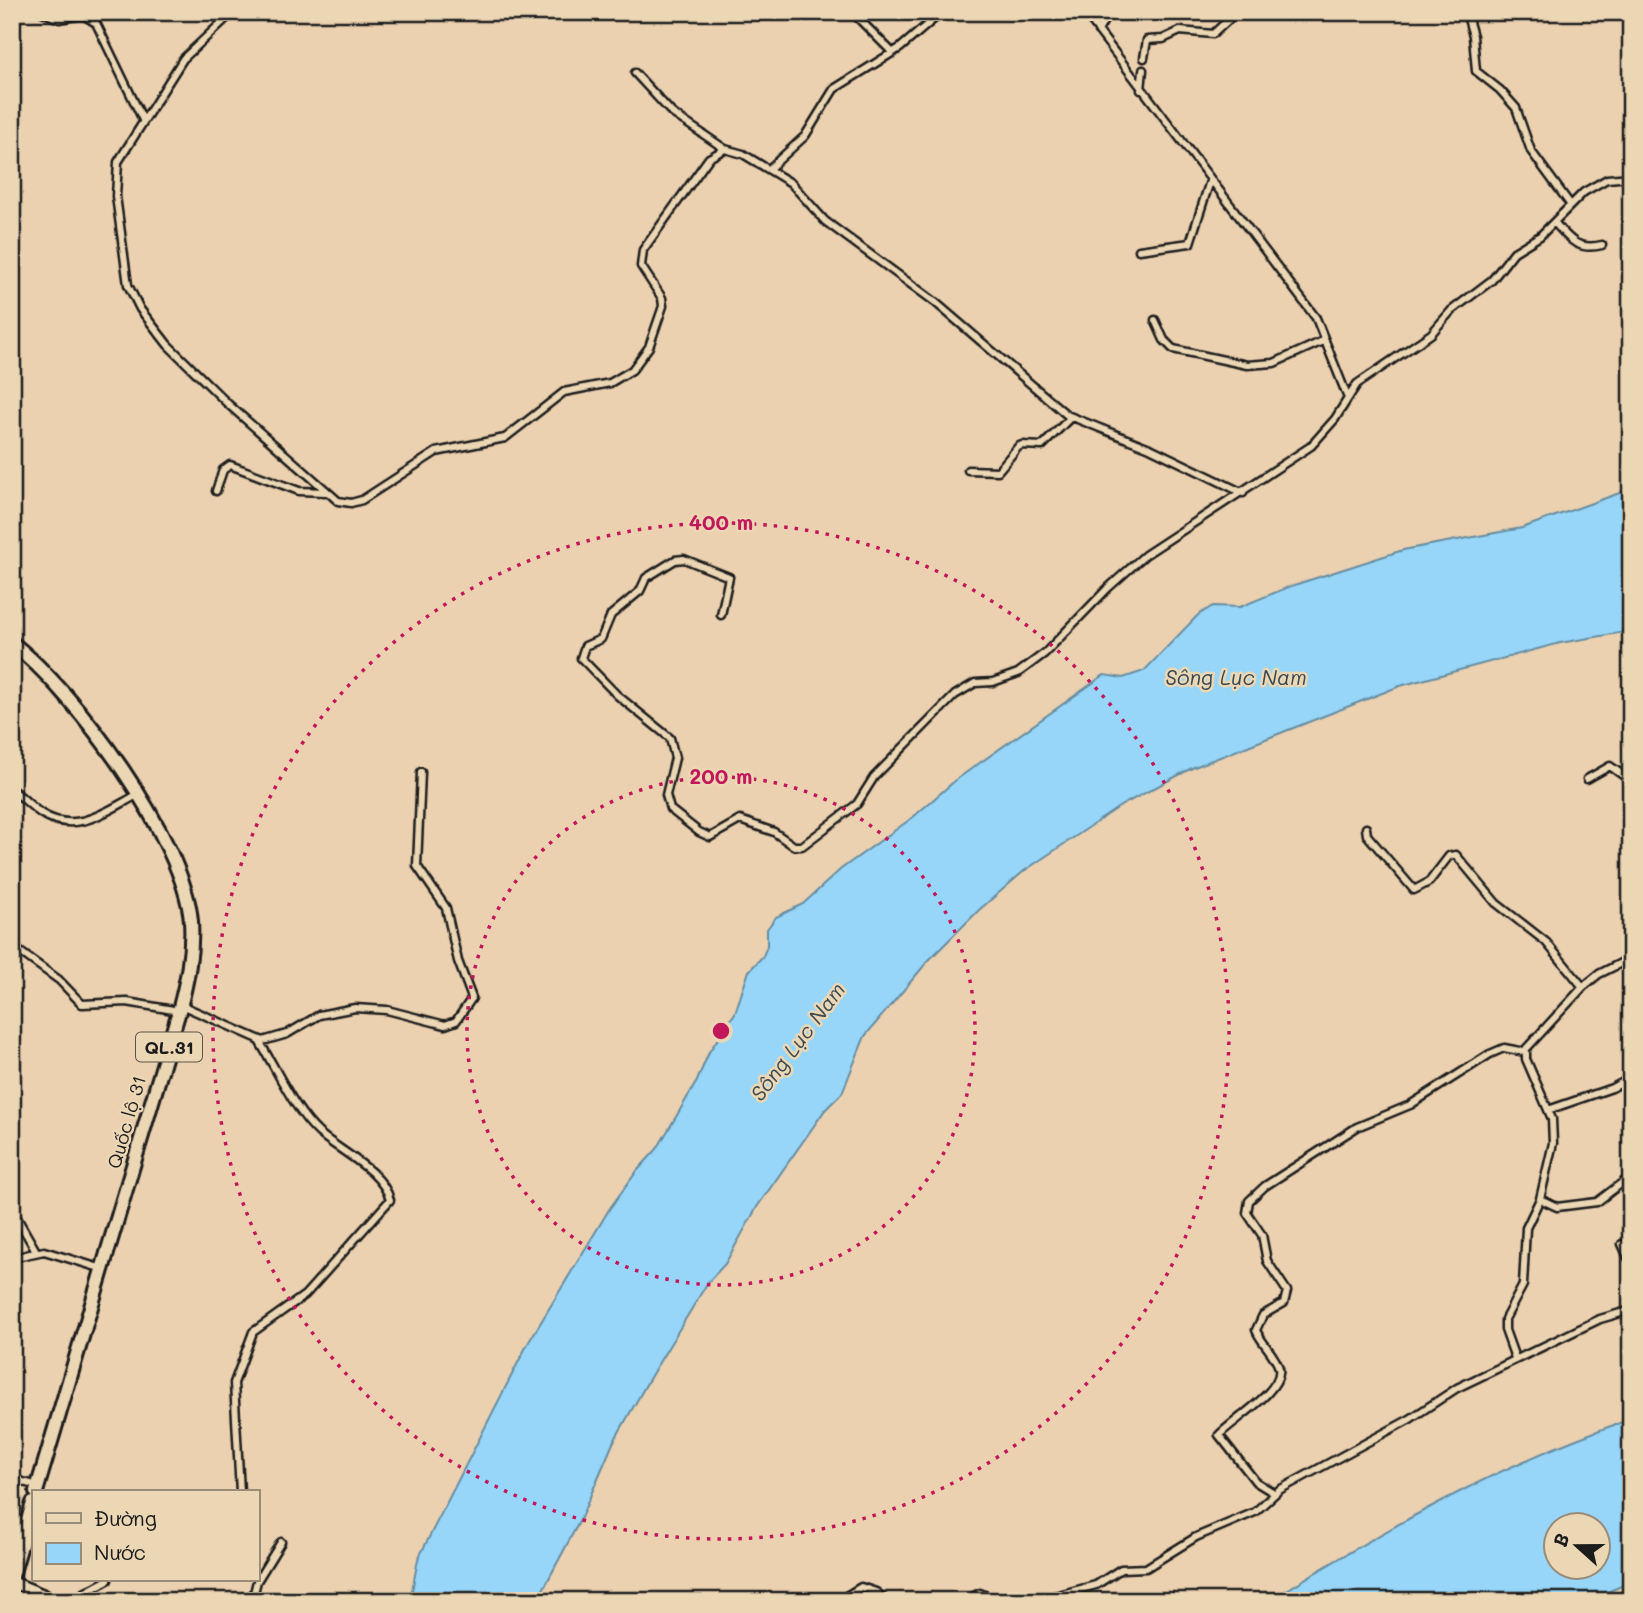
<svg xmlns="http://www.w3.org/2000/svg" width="1643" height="1613" font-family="Mali,sans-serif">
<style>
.water{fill:#97d6f8;stroke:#668ca0;stroke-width:2;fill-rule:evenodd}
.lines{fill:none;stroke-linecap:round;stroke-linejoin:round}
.street-casing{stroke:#1c1c1c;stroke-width:11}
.secondary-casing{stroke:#1c1c1c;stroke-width:15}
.highway-casing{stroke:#1c1c1c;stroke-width:18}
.street{stroke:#ecd7b5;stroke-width:6}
.secondary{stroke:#ecd7b5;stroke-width:10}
.highway{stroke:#ecd7b5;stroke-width:12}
.ring{fill:none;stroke:#c2185b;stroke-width:3.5;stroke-dasharray:3.5 7}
.labels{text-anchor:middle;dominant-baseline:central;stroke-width:5;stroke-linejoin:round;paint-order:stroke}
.shield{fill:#ecd7b5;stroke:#5a544a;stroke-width:2}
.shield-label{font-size:18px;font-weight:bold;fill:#1c1c1c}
.street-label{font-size:19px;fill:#1c1c1c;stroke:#ecd7b5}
.water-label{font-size:21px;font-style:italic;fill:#3b4a53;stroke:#ecd7b5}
.centre{fill:#c2185b;stroke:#ecd7b5;stroke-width:3.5}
.ring-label{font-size:21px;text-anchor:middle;font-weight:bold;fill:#c2185b;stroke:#ecd7b5;stroke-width:5;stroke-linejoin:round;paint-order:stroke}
</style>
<rect width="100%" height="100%" fill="#ecd1b0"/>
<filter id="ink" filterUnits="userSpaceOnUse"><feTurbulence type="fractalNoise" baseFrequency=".0143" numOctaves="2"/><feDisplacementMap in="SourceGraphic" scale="14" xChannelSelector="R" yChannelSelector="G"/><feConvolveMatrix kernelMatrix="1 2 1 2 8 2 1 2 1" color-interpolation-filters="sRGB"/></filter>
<g filter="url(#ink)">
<!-- water -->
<path class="water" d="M1631 489V631L1560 643 1400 686 1192 768 1122 805 1024 871 979 910 928 961 865 1036 842 1093 825 1110 757 1207 725 1264 708 1282 652 1374 613 1443 580 1520 537 1601H410L418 1559 527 1345 610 1208 637 1171 657 1149 697 1081 709 1052 735 1013 749 971 763 956 767 946V929L776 917 803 904 841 869 912 818 957 779 1104 675 1123 678 1144 671 1198 615 1213 606 1240 607 1291 586 1403 550 1522 528Z
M1631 1419V1582L1586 1601H1269C1383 1530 1503 1462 1631 1419ZM1556 1526H1598V1568H1556Z"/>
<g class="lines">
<defs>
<path id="street" d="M42 12 59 19 83 15 96 23 143 120
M233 12 183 59 118 162 116 196 128 285 140 309 168 345 228 404 338 501 351 503 362 500 436 452 505 438 564 392 610 383 632 370 649 347 663 306 662 298 641 266 643 250 709 158 725 149 743 154 791 183 825 221 935 302 1067 415 1150 448 1243 493
M852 12 893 53
M1084 12 1316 318 1347 396
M1466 12 1473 36 1476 71 1500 90 1516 108 1531 151 1570 204
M1098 31 1109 12
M1144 58 1147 40 1163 39 1180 31 1213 34 1237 12
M635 73 672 113 725 149
M1141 90 1143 70
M770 168 805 136 834 89 900 48 942 12
M1555 223C1570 240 1578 251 1602 245
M1139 250 1190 243 1210 181
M1155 320 1164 340 1173 349 1247 365 1274 363 1325 340
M968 470 998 471 1018 447 1022 445 1042 446 1071 417
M216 491 223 470 230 465 299 491 326 492
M721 615 729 577 684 559 675 560 646 578 640 591 611 615 601 639 585 646 581 658 617 695 670 738 675 758 666 795 670 809 699 832 710 837 740 820 774 832 794 846H802L857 804 874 777 955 695 975 683 993 682 1018 673 1045 653 1108 588 1145 555 1311 446 1335 419 1357 384 1431 334 1451 311 1492 280 1514 252 1540 236 1584 192 1607 179 1631 177
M1587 779 1610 766 1631 781
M12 790C23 797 31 807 42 814 76 835 107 811 137 795
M1366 828 1367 835 1414 890 1429 882 1449 856 1456 855 1496 903 1546 942 1583 987
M12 946 59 980 82 1004 127 1002 179 1011
M181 1005 263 1041 287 1034 319 1015 355 1008 387 1010 445 1025 456 1021 472 998 458 961 446 908 417 866 421 772
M1548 1110 1612 1088 1631 1078
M1540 1199 1557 1207 1597 1202 1631 1176
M12 1209 36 1251
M1622 1244 1631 1264
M12 1258 44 1251 103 1269
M1515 1358 1505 1330V1319L1523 1285 1526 1228 1540 1199 1553 1143 1552 1119 1526 1059V1049L1583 987 1599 974 1631 958
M12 1479 38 1486
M240 1492 234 1383 253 1332 305 1295 390 1200C383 1171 341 1152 319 1133 294 1110 277 1070 259 1041
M1274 1493 1256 1482 1219 1435C1233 1420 1284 1390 1279 1368 1275 1354 1261 1343 1256 1330L1263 1315 1284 1303 1287 1291 1267 1261 1262 1235 1247 1213 1249 1201 1265 1186 1357 1127 1410 1105 1490 1054 1504 1048 1525 1052
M69 1601 108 1580
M252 1601 257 1581 281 1542
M838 1601 861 1587 876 1592 887 1601
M964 1601 980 1593 997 1601
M1036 1601 1096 1585 1121 1569 1146 1568 1196 1537 1255 1512 1279 1490 1410 1419 1457 1388 1600 1319 1631 1310"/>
<path id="secondary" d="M12 1582 58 1601"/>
<path id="highway" d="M12 643C76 693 184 839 191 921 193 952 187 981 179 1011L36 1492
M12 1576 33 1503"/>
</defs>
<!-- street casing -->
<use href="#street" class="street-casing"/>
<!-- secondary casing -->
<use href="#secondary" class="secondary-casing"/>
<!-- highway casing -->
<use href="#highway" class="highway-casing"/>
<!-- street -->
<use href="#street" class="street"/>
<!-- secondary -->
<use href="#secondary" class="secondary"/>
<!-- highway -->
<use href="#highway" class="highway"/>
</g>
</g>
<!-- distance rings -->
<g class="ring">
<circle cx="721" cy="1031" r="254"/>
<circle cx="721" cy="1031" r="508"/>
</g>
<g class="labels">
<!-- shield labels -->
<rect class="shield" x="136" y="1032.5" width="66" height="29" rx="5"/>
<g class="shield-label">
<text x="169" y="1047">QL.31</text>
</g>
<!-- street labels -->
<g class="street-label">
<text transform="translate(126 1122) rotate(-74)">Quốc lộ 31</text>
</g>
<!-- water labels -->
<g class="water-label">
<text x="1236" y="676">Sông Lục Nam</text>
<text transform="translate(797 1041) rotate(-53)">Sông Lục Nam</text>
</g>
</g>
<circle cx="721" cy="1031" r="10" class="centre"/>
<g class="ring-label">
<text x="721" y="530">400 m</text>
<text x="721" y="784">200 m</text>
</g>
<!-- margin -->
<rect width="1643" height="1613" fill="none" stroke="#ecd7b5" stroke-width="42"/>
<rect x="21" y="21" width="1601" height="1571" fill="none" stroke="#1c1c1c" stroke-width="2.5" filter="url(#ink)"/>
<!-- legend -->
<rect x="32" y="1490" width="228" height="91" fill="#ecd7b5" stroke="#998c78" stroke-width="2"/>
<rect x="46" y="1513" width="35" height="10" fill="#ecd7b5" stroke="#998c78" stroke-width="2"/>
<text x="94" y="1526" font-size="21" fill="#1c1c1c">Đường</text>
<rect x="46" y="1543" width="35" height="21" fill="#97d6f8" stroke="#998c78" stroke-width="2"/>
<text x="94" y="1560" font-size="21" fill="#1c1c1c">Nước</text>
<!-- north arrow -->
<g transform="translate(1577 1546) rotate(291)"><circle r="33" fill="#ecd7b5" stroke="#998c78" stroke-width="2"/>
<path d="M0-5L12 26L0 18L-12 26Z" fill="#1c1c1c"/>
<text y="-10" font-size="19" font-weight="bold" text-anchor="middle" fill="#1c1c1c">B</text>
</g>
</svg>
